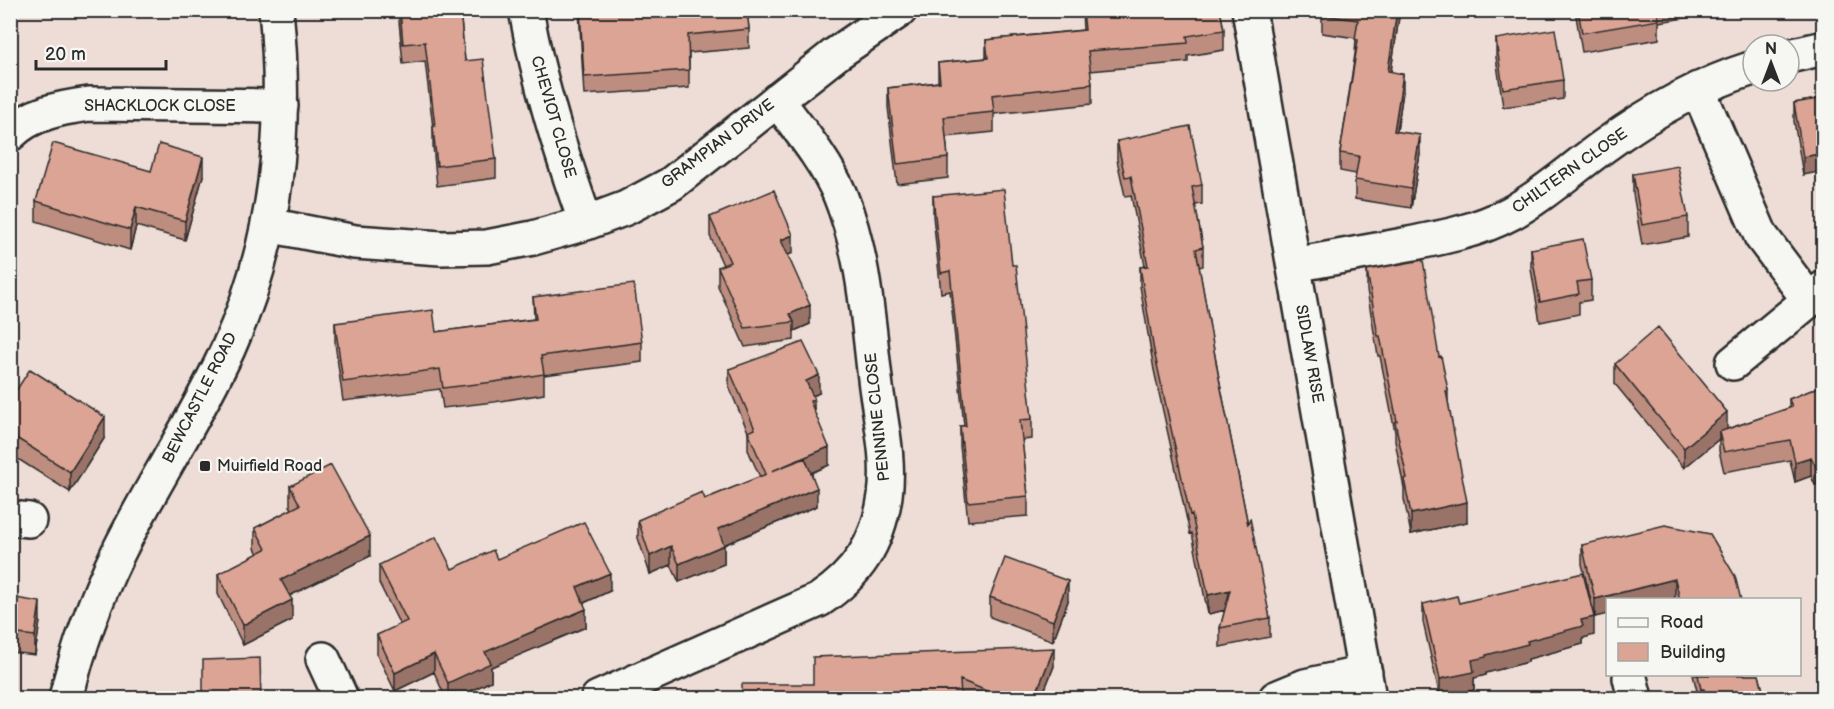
<svg xmlns="http://www.w3.org/2000/svg" width="1834" height="709" font-family="'Balsamiq Sans',sans-serif">
<style>
.lines{fill:none;stroke-linecap:round;stroke-linejoin:round}
.minor-casing{stroke:#2b2b2b;stroke-width:38}
.tertiary-casing{stroke:#2b2b2b;stroke-width:38}
.minor{stroke:#f6f6f2;stroke-width:33}
.tertiary{stroke:#f6f6f2;stroke-width:33}
.wall{fill:#bd8d7f;stroke:#2b2b2b;stroke-width:1.5}
.shaded-wall{fill:#9a7368;stroke:#2b2b2b;stroke-width:1.5}
.building{fill:#dca494;stroke:#2b2b2b;stroke-width:1.5}
.poi-dot{fill:#2b2b2b;stroke:#f6f6f2;stroke-width:2}
.labels{text-anchor:middle;dominant-baseline:central;stroke-width:4.5;stroke-linejoin:round;paint-order:stroke}
.street-label{font-size:16px;fill:#2b2b2b;stroke:#f6f6f2}
.poi-label{font-size:16px;fill:#2b2b2b;stroke:#f6f6f2;text-anchor:start}
</style>
<rect width="100%" height="100%" fill="#eeddd6"/>
<filter id="ink" filterUnits="userSpaceOnUse"><feTurbulence type="fractalNoise" baseFrequency=".0167" numOctaves="2"/><feDisplacementMap in="SourceGraphic" scale="12" xChannelSelector="R" yChannelSelector="G"/><feConvolveMatrix kernelMatrix="1 2 1 2 8 2 1 2 1" color-interpolation-filters="sRGB"/></filter>
<g filter="url(#ink)">
<g class="lines">
<defs>
<path id="minor" d="M526 10C539 84 561 153 586 223
M1249 10 1369 698
M1789 56 1824 48
M1698 89 1761 236 1809 300
M10 134C31 113 61 108 89 104L281 106
M268 225 355 242 441 248 487 247 533 238 586 223 626 208 671 184 836 54 900 10
M1294 265C1327 259 1360 253 1393 247 1434 239 1474 233 1511 213 1544 195 1573 168 1604 146 1649 113 1699 85 1753 68
M1733 363 1824 288
M10 518 29 520
M323 659 341 698
M1630 678 1635 698
M598 698 819 600C858 574 878 543 885 496 890 460 881 423 876 387 868 323 865 256 840 195 827 163 798 128 777 100
M1276 698 1305 686 1365 673"/>
<path id="tertiary" d="M66 698C78 648 95 600 118 553 152 484 196 419 228 349 277 240 288 128 276 10"/>
</defs>
<!-- minor casing -->
<use href="#minor" class="minor-casing"/>
<!-- tertiary casing -->
<use href="#tertiary" class="tertiary-casing"/>
<!-- minor -->
<use href="#minor" class="minor"/>
<!-- tertiary -->
<use href="#tertiary" class="tertiary"/>
</g>
<!-- wall -->
<path class="wall" d="M398 10H460L465 61 496 159V178L437 186 433 146V128L425 61 403 64Z
M579 10H747L749 29V48L689 53V88L584 95Z
M1082 10H1220L1224 30V50L1188 56V62L1090 71 1092 84V104L994 114V132L946 137 948 158V178L897 184 888 107V88L938 82V63L986 58V40L1083 30Z
M1322 10H1400L1391 72 1403 92 1397 131 1420 154 1411 208 1355 199V180L1356 174 1340 171V153L1355 54 1356 38 1322 33Z
M1575 10H1710V14L1659 22V39L1582 52Z
M1496 39 1563 80V99L1503 107 1496 57Z
M1824 98 1803 175 1794 121V103Z
M1117 141 1202 185V204L1195 205 1203 247V266L1199 267 1218 373 1248 525 1270 618V637L1220 647V628L1225 610 1208 614 1192 533 1190 534 1154 370 1140 286V267L1145 266 1131 195 1125 196 1117 160Z
M151 171 203 176 185 240 136 226 130 250 36 221V201Z
M1633 174 1688 217V237L1642 245 1633 194Z
M933 196 1012 265 1032 419V439L1022 440 1028 496V516L968 521 960 446V426H964L950 291 941 293 933 216Z
M710 217 793 253 788 255 810 324 794 331V340L745 347 718 286V267L723 265 710 236Z
M1531 249 1591 280V300L1579 302V314L1540 322 1531 269Z
M1367 270 1439 357 1448 390V401L1467 522 1411 534 1404 499V488L1395 441V432L1380 356H1378L1367 290Z
M533 297 642 342V362L544 375V394L494 402 443 408 440 389 343 401 335 343V323L436 332 534 319Z
M1615 364 1727 429 1789 408V399L1824 385V482L1815 485 1811 476 1795 482 1790 460 1724 472 1719 451V439L1684 468 1615 384Z
M729 369 819 393 813 396 814 412 829 465 812 473 817 506 724 545V564L679 582 671 565 650 574 638 538V520L705 499 760 477 748 450V432L729 387Z
M10 400 105 437 70 492 10 454Z
M290 486 370 556 289 596 292 620 243 645 218 594V574L258 554 255 548V528L292 509 290 506Z
M1582 545 1741 600H1676L1675 598 1668 600H1608L1595 617 1582 564Z
M497 559 610 591 584 603 586 627 491 667V681L454 699H446L434 672 395 691 377 654V635L400 625 379 583V565L452 569Z
M10 597 40 621 35 655 10 652Z
M990 597 1068 601 1053 641 990 617Z
M1459 603 1594 635 1583 638V644L1528 659V662L1486 673V675L1474 678V690L1440 697 1423 622V604Z
M1054 666 1041 699H962L813 684Z
M1693 675H1759L1765 699H1699Z"/>
<!-- shaded-wall -->
<path class="shaded-wall" d="M1397 10H1400L1388 90V71Z
M16 32V51L10 54V34Z
M1403 74V92L1394 149V131Z
M1420 135V154L1411 208V189Z
M1824 153V171L1803 175V157Z
M203 157V176L185 240V221Z
M136 207V226L130 250V230Z
M793 235V253L781 258V240Z
M810 305V324L794 331V322L790 314Z
M819 375V393L806 399V381Z
M814 399V417L810 401Z
M1727 412V432H1719V439L1684 468V448Z
M105 417V437L70 492V472Z
M829 447V465L772 490V471Z
M1811 457V476L1795 482V462Z
M1824 462V482L1815 485V465Z
M817 488V506L718 547V529Z
M1467 502V522L1411 534V514Z
M370 536V556L281 600V580Z
M724 545V564L679 582V564Z
M671 546V565L650 574V556Z
M610 573V591L577 606V587Z
M1675 579V598L1668 600H1608V614L1595 617V599Z
M1068 581V601L1053 641V621Z
M1230 590V609L1208 614V595Z
M292 600V620L243 645V625Z
M40 602V621L35 655V636Z
M586 609V627L491 667V681L454 699H448V683L485 652Z
M1594 617V635L1583 638V644L1528 659V662L1486 673V675L1474 678V690L1440 697V679L1472 660 1527 641 1581 620Z
M1054 648V666L1041 699H1034Z
M434 654V672L395 691V673Z
M1701 689H1704V699H1701Z"/>
<!-- building -->
<path class="building" d="M400 10H460L465 61 483 59 496 159 437 166 433 127 435 126 425 42 403 44Z
M580 10H747L749 29 688 35 689 70 584 77Z
M1083 10H1220L1224 30 1187 36 1188 43 1088 51 1092 84 992 95 994 112 944 117 948 158 897 164 888 88 940 82 938 63 988 58 986 40 1085 30Z
M1322 10H1397L1388 71 1403 74 1394 131 1420 135 1411 189 1355 180 1359 156 1340 153 1358 40 1355 39 1358 20 1322 15Z
M1578 10H1657L1659 20 1582 33Z
M10 18 16 32 10 34Z
M1555 29 1563 80 1503 89 1496 39Z
M1824 98V153L1803 157 1794 103Z
M1190 126 1202 185 1192 187 1203 247 1196 249 1218 373 1248 525 1250 518 1270 618 1220 628 1230 590 1208 595 1192 514 1190 515 1154 351 1140 267 1148 266 1131 176 1125 177 1117 141Z
M53 143 151 171 159 144 203 157 185 221 136 207 130 230 36 201Z
M1678 166 1688 217 1642 225 1633 174Z
M1004 189 1012 265H1016L1032 419 1020 420 1028 496 968 502 960 426H966L950 271 941 273 933 196Z
M774 190 793 235 781 240 810 305 790 314 794 322 745 328 718 267 730 262 710 217Z
M1583 239 1591 280 1577 282 1579 294 1540 302 1531 249Z
M1423 260 1439 357 1441 356 1448 390 1446 391 1467 502 1411 514 1404 479 1407 478 1395 422 1397 421 1380 336H1378L1367 270Z
M634 284 642 342 541 356 544 374 494 382 443 388 440 369 343 382 335 323 433 310 436 332 536 319 533 297Z
M1658 327 1727 412 1684 448 1615 364Z
M803 342 819 375 806 381 814 399 810 401 829 447 772 471 805 458 817 488 718 529 724 545 679 564 671 546 650 556 638 520 702 492 705 499 766 474 748 432 755 429 729 369Z
M30 369 105 417 70 472 10 434V400Z
M1824 385V462L1815 465 1811 457 1795 462 1790 440 1724 452 1719 432 1792 407 1789 399Z
M331 465 370 536 281 580 292 600 243 625 218 574 266 549 255 528 300 505 290 486Z
M584 522 610 573 577 587 586 609 485 652 491 663 448 683 434 654 395 673 377 635 407 621 379 565 436 537 452 569 493 550 497 559Z
M1665 525 1710 534 1735 576 1741 600H1680L1675 579 1595 599 1582 545Z
M1005 558 1068 581 1053 621 990 597Z
M1583 573 1594 617 1581 620 1583 626 1527 641 1528 644 1486 655V657L1472 660 1474 672 1440 679 1423 604 1457 596 1459 603Z
M10 597 40 602 35 636 10 633Z
M1054 648 1034 699H1006L960 680 961 699H742V684H813V657Z
M260 658 261 699H203V660Z
M1698 675H1759L1765 699H1706L1704 689H1701Z"/>
</g>
<!-- markers -->
<rect class="poi-dot" x="199" y="460" width="12" height="12" rx="3"/>
<g class="labels">
<!-- street labels -->
<g class="street-label">
<text x="160" y="106">SHACKLOCK CLOSE</text>
<text transform="translate(553 117) rotate(74)">CHEVIOT CLOSE</text>
<text transform="translate(718 144) rotate(-37)">GRAMPIAN DRIVE</text>
<text transform="translate(1570 171) rotate(-35)">CHILTERN CLOSE</text>
<text transform="translate(1309 354) rotate(80)">SIDLAW RISE</text>
<text transform="translate(200 398) rotate(-63)">BEWCASTLE ROAD</text>
<text transform="translate(878 417) rotate(-96)">PENNINE CLOSE</text>
</g>
<!-- poi labels -->
<g class="poi-label">
<text x="217" y="466">Muirfield Road</text>
</g>
</g>
<!-- margin -->
<rect width="1834" height="709" fill="none" stroke="#f6f6f2" stroke-width="36"/>
<rect x="18" y="18" width="1798" height="673" fill="none" stroke="#2b2b2b" stroke-width="2" filter="url(#ink)"/>
<!-- legend -->
<rect x="1606" y="598" width="195" height="78" fill="#f6f6f2" stroke="#a5a5a2" stroke-width="1.5"/>
<rect x="1618" y="618" width="30" height="9" fill="#f6f6f2" stroke="#a5a5a2" stroke-width="1.5"/>
<text x="1660" y="628" font-size="18" fill="#2b2b2b">Road</text>
<rect x="1618" y="643" width="30" height="18" fill="#dca494" stroke="#a5a5a2" stroke-width="1.5"/>
<text x="1660" y="658" font-size="18" fill="#2b2b2b">Building</text>
<!-- north arrow -->
<g transform="translate(1771 63)"><circle r="28" fill="#f6f6f2" stroke="#a5a5a2" stroke-width="1.5"/>
<path d="M0-4.5L10 22L0 15L-10 22Z" fill="#2b2b2b"/>
<text y="-9" font-size="16" font-weight="bold" text-anchor="middle" fill="#2b2b2b">N</text>
</g>
<!-- scale -->
<path d="M36 60v9h130v-9" fill="none" stroke="#2b2b2b" stroke-width="3"/>
<text x="45" y="60" font-size="18" fill="#2b2b2b" stroke="#f6f6f2" stroke-width="4.5" paint-order="stroke">20 m</text>
</svg>
